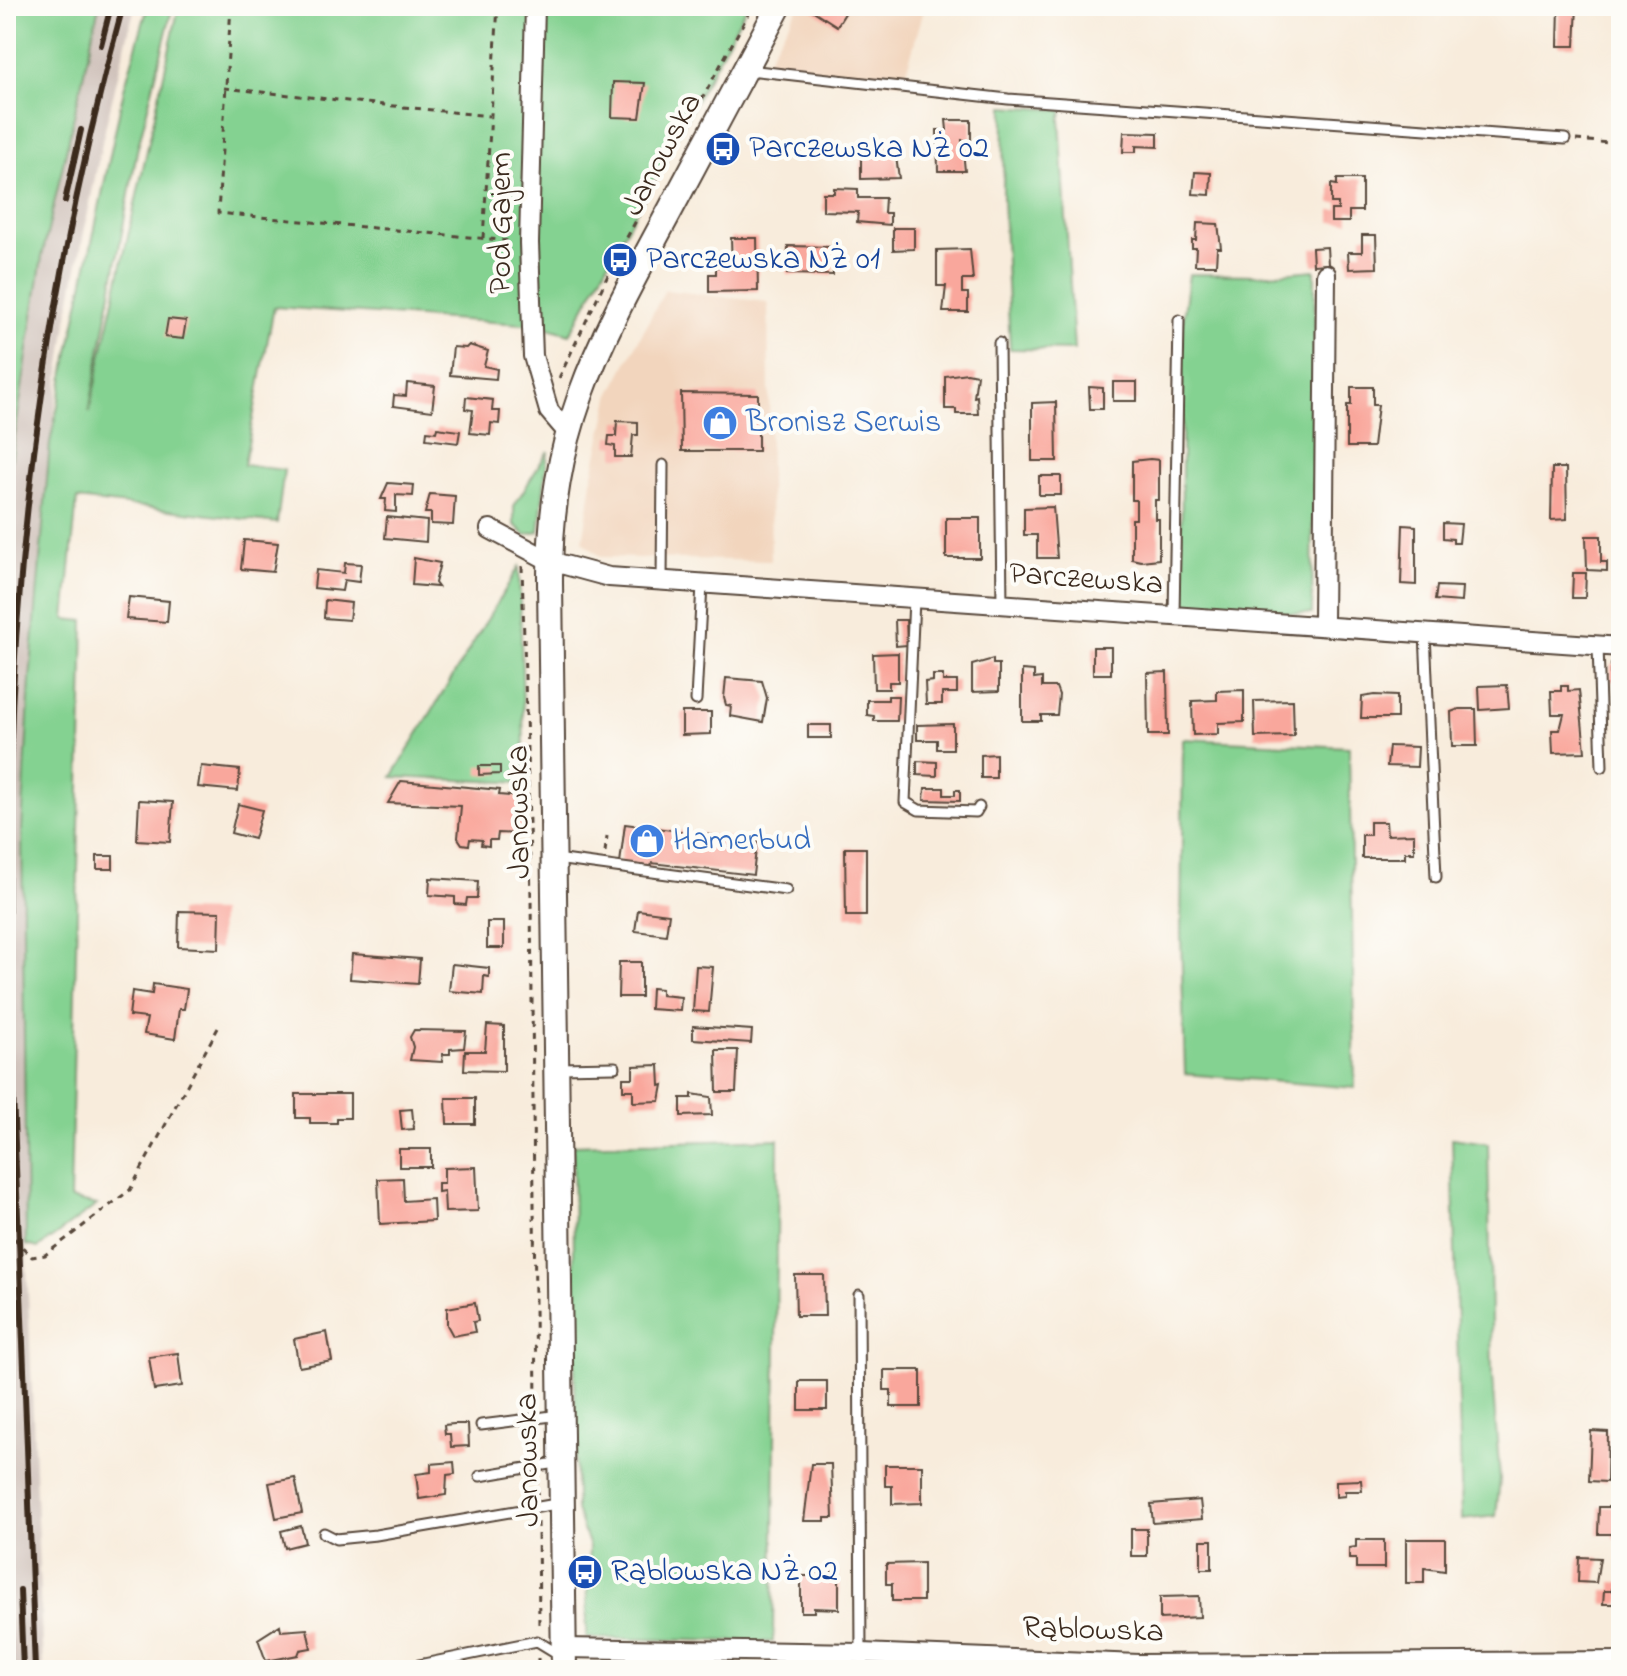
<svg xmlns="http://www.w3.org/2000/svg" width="1627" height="1676" font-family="'Indie Flower',sans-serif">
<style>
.built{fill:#f2d5bd}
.industrial{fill:#cfc1ba}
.green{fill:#84d291;stroke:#607e58;stroke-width:2}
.building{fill:#f9a79c}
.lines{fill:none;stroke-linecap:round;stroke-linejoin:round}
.lane-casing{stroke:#57473a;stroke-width:13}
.street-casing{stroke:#57473a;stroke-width:22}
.secondary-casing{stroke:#57473a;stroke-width:28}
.path{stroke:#57473a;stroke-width:3;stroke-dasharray:6 6;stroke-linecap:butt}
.lane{stroke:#fff;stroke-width:9}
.street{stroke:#fff;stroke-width:18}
.secondary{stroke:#fff;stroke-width:24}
.rail{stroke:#3b2a1e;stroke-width:6}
.labels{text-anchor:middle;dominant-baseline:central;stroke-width:8;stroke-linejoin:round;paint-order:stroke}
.transit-label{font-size:32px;fill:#164399;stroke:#fdfcf7;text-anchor:start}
.street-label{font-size:32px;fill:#3b2a1e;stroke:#fdfcf7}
.shop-label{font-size:32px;fill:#366cbe;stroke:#fdfcf7;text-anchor:start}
</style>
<rect width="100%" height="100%" fill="#fdfcf7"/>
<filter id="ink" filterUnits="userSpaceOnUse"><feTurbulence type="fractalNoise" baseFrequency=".0125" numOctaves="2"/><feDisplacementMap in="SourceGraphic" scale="16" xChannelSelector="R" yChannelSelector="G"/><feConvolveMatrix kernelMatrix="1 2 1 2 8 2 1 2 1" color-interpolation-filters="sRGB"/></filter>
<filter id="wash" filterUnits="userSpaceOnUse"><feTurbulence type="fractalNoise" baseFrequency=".006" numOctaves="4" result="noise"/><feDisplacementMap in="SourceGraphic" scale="32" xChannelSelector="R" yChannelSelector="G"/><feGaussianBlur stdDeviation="1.8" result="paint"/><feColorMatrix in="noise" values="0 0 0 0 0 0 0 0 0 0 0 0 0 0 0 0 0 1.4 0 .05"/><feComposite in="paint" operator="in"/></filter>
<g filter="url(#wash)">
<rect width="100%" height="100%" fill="#f8ecdc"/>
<!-- built -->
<path class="built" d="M799 6H925L903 83 762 68Z
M665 290 768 302 771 561 601 557 583 542 593 474 611 393Z"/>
<!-- industrial -->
<path class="industrial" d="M99 6H135L103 137 69 308 50 443 30 679 22 829 26 1245 43 1670H11L6 1518V494L42 257Z"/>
<!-- green -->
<path class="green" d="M6 6H99L42 257 6 494Z
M148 6H173L137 151 89 412 179 6H747L570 334 537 325 274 307 244 465 284 470 277 523 77 499 65 619 84 621 70 1199 97 1205 38 1248 26 1245 22 829 30 679 50 443 124 89Z
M1004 106 1063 110 1060 119 1074 350 1010 349 1003 199Z
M1315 270 1312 614 1181 609 1183 321 1189 274 1257 275Z
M548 451 539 532 525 535 514 524V506Z
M519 567 525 783 392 777Z
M1183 739 1349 747 1355 1088 1185 1074 1181 935Z
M1452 1138 1488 1143 1492 1377 1500 1479 1496 1516 1462 1520Z
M778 1139 773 1642 586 1638 589 1547 576 1510 573 1145Z"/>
<g id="blocks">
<!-- building -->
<path class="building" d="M815 6H840L847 10 837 26 812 10Z
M1559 6H1577L1575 46H1558Z
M613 82 645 83 640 118 612 117Z
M946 120H971V140H962L965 171H938L937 130H947Z
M1124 132 1158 133V147L1136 146V152H1123Z
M894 142 899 178 861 179V155H867V143Z
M1195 172 1211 173 1210 195 1193 194Z
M1337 179H1362V211H1349V222H1331V210H1338V203H1331V184L1337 185Z
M834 188 858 189V198H885L884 213H890V225L857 222 858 212 823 211V193H834Z
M1197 223 1218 224 1221 248H1217L1216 265H1195L1196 248H1192V240H1196Z
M893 228H914V249L893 250Z
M1362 235H1376L1377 268 1349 269 1348 252H1362Z
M731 238H757L758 291 709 292V274H716V267H732Z
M788 246 833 247V275L787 274Z
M1327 247 1328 264 1313 265 1312 248Z
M970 249 973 280H962V293H968V312H943L946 286H937V250Z
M168 319 186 321 183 339 165 337Z
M469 345 488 351 484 366 497 369 496 379 450 375 453 347 466 348Z
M967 373 977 375 974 397 977 396 978 414H956V409H945V376Z
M1113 382H1137V401H1113Z
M407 383 435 386 432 411 393 406 394 395 406 396Z
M1089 387 1103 388V409H1090Z
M1351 387H1373V405H1378L1373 447H1347V405H1351Z
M681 393 758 394V451H682Z
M466 397 493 400 492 411H500L499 424 491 423 490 435 470 433 473 410 465 409Z
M1056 402 1057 461H1032V403Z
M617 421 638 422V435H633L631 457H615V446L608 445 609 436H616Z
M437 428 460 431 458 443 426 439 427 431 436 432Z
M1150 459 1159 460V500H1155V519H1159V559L1141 561 1132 559V519H1136V500H1132V461Z
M1552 468H1566L1567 519 1551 520Z
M1039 476H1061V495H1039Z
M388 483 414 485 413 496 396 495V512L385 511 386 499H381Z
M430 494 455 496 453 525 431 524V513H425Z
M1053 507 1057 558H1037V535H1024V508Z
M387 517 427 521 426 542 385 538Z
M946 518H980V558H946Z
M1443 523 1461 524 1459 543H1453V539L1443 538Z
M1403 525 1416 526V585L1401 584Z
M1586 536H1601V562H1607V571L1587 570Z
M244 540 278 543 273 572 241 569Z
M414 558 440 563 435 583 438 587 412 585Z
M345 563 361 564 359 582 344 580 342 591 314 588 316 570 344 573Z
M1573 573H1586L1585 598H1572Z
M1437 586 1462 587 1461 602 1435 600Z
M129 597 169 601 167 622 126 619Z
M325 600 351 603 349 620 324 618Z
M895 620H906L907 645 896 646Z
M1093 647H1111V674H1093Z
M898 653V682H889V689H874L873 654Z
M993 659V664H999V691L972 692V665Z
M1611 664H1621V681H1610Z
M1022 670 1034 671V679L1042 678V687H1056L1059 695 1057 715H1041V721H1022Z
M1167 672 1168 735H1148L1147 673Z
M933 675H943V681H957V693H942V704H926L925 682 933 681Z
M726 678 762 681 767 698 763 722 730 716 731 706 726 705 724 698Z
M1507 685 1509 708 1480 710 1479 686Z
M1561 686H1568V691L1579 690 1585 752 1553 753 1552 730H1560L1564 714H1552L1551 691H1561Z
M1244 690V722L1218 723V734L1193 735 1192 701 1217 700V691Z
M1374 695 1397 696V718H1361L1362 697Z
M888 696H898L897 721H874V716L867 715V700H888Z
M1293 700 1294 736 1255 737 1254 701Z
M1459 709H1476L1477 746H1452L1451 712Z
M682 712H711V734L682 735Z
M953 724V749H937V740H917V725Z
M808 725H831V738H808Z
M1389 746 1418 747 1417 767 1387 766Z
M996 754V778H981V755Z
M917 761 937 762V776L917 775Z
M201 766 240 770 238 791 198 787Z
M479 766H500V774L479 775Z
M401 781 500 790 499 795 523 797 521 834 498 833 497 840H489V846L481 845 482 840 470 839 469 845 462 844 458 838 461 806 388 803Z
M925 788H944V795H955V790H960V801L924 800Z
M139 800 173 802 170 842 137 840Z
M238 804 262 810 254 839 231 833Z
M1370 822H1386L1387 835 1414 834V852H1405V858H1362V835H1370Z
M625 824 757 841 753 875 652 863 651 867 620 863Z
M845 848H866V916H846Z
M97 856H113V869H97Z
M430 878 478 881 477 898H467L466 905 455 904V897L429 895Z
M638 910 669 914 666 935 635 931Z
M179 911 220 912 219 949 178 947Z
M487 922H504V948H487Z
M352 954 420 959 418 984 350 979Z
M619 962H641V997H618Z
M452 964 489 968V977L484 976 483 994 449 991Z
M696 966 713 967 709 1012 693 1011Z
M153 984 187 989 184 1009H179L175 1039 144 1034 147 1018 129 1016 132 991 152 994Z
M651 988 661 989V995L681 997 680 1011 650 1009Z
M487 1025 504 1026V1071L464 1070 465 1051H485Z
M693 1026 752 1030 751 1043 693 1039Z
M414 1030 466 1031 464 1048 450 1049V1054H443L442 1062 410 1060 413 1047 410 1037Z
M716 1050H738L736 1092H717Z
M659 1065 660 1086 663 1085 660 1101 633 1102V1090H623V1078H633V1066Z
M296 1094H350V1118H337V1123H310V1118H296Z
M692 1094 711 1097 712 1115 681 1116V1098H692Z
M446 1098H475V1124H447Z
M412 1109 414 1129 402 1130 400 1110Z
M399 1149H431V1167H399Z
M476 1167 478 1211 445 1212 444 1191 438 1192V1183H444V1168Z
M403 1178 404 1201 433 1199 434 1221 380 1224 378 1179Z
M795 1275H824L825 1316H796Z
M475 1303 478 1321 473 1322 475 1332 453 1336 447 1325V1308Z
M327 1332 332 1361 299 1367 294 1339Z
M178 1353 182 1386 154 1390 149 1357Z
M884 1370H921V1407H891V1390H884Z
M799 1381H827V1410H799Z
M454 1424H468L469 1446 451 1447 450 1434H445L444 1425Z
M1591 1431 1608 1432 1607 1482 1589 1481Z
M454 1462 455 1474 447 1475 446 1495 419 1499 416 1474 431 1472V1464Z
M811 1464H831L833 1518H825V1521H804Z
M885 1465H922V1503L892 1504V1486H885Z
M295 1478 302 1513 276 1518 269 1483Z
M1361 1480 1362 1491H1345V1496L1336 1497V1481Z
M1200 1500 1202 1519 1153 1523 1151 1504Z
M1599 1507H1621V1540L1613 1539V1534H1598Z
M301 1526 305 1543 285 1548 281 1531Z
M1131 1529H1147V1556H1131Z
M1406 1539H1445V1571L1424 1568V1583H1406Z
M1201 1540H1212V1569H1201Z
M1356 1540H1384V1568H1356V1559H1349V1548L1356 1547Z
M1579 1557 1600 1558 1596 1583 1578 1582Z
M923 1563V1601H892V1584H886V1564Z
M814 1572H839V1609L814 1608V1612H801V1576H814Z
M1612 1582H1621V1604H1603L1604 1591H1612Z
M1199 1596 1200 1617 1160 1619V1597Z
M280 1625 281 1631 307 1629 311 1648 300 1650 298 1655 266 1661 258 1639Z"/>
</g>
</g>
<g filter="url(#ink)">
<use href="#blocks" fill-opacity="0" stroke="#57473a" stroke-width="2"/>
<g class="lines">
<defs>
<path id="lane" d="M749 70 1008 99 1565 139
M999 343 1002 605
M662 580 663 465
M914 599 905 802 919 810 976 812 979 807
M1174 616 1179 320
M1425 633 1436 877
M1598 646 1602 767
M696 700 702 584
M556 859 786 890
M559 1068 615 1067
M859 1295 861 1653
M481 1425 560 1415
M480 1476 561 1462
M324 1533 336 1539 376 1535 562 1503
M394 1670 537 1641 560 1655"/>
<path id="street" d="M535 6 529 243 533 356 549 411 567 432
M490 529 550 561 609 577 1621 647
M1323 625 1326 274
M564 1648 861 1653 1139 1664 1621 1661"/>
<path id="secondary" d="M564 1670 550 583C549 431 598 344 667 216 704 146 742 76 779 6"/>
</defs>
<!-- lane casing -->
<use href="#lane" class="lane-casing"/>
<!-- street casing -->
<use href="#street" class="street-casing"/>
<!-- secondary casing -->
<use href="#secondary" class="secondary-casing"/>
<!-- path -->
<path class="path" d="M231 6 218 213 510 241
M224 88 489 116
M1576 140 1621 144
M483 238 498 6
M559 378 619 252 751 9
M522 566 531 897 536 1406
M605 852 607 836
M6 1230 32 1257 45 1255 130 1190 218 1028
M536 1430 537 1454
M537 1478 538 1494
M538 1522 539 1626
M538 1658V1670"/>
<!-- lane -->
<use href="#lane" class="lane"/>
<!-- street -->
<use href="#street" class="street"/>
<!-- secondary -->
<use href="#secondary" class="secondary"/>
<!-- rail -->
<path class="rail" d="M101 45 111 6
M65 201 81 130
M20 1590 23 1670
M35 1670C30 1519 24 1367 18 1216 12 1076 6 935 9 795 15 530 52 262 123 6"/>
</g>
</g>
<!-- icons -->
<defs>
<symbol id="bus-disc" viewBox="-11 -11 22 22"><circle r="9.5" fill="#1a4fb4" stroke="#fdfcf7"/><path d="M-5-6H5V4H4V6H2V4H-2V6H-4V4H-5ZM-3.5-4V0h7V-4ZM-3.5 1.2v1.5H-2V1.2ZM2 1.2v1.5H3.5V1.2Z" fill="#fff"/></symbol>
<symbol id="shop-disc" viewBox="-11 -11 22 22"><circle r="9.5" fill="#3f7fe0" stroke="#fdfcf7"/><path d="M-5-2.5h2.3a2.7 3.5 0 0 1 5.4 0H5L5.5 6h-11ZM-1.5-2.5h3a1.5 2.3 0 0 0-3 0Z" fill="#fff"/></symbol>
</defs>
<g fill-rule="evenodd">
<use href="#bus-disc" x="703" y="129" width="40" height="40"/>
<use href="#bus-disc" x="600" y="240" width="40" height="40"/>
<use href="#shop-disc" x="700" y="403" width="40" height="40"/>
<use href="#shop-disc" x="627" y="821" width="40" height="40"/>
<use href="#bus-disc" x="565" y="1552" width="40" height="40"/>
</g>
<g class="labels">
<!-- transit labels -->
<g class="transit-label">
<text x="749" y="149">Parczewska NŻ 02</text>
<text x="646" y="260">Parczewska NŻ 01</text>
<text x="611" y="1572">Rąblowska NŻ 02</text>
</g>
<!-- street labels -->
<g class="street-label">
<text transform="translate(663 155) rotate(-62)">Janowska</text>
<text transform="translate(502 223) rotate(-90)">Pod Gajem</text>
<text transform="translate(1086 580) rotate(4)">Parczewska</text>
<text transform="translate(520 812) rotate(-91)">Janowska</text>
<text transform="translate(529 1460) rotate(-91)">Janowska</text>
<text transform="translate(1093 1631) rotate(2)">Rąblowska</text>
</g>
<!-- shop labels -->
<g class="shop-label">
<text x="746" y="423">Bronisz Serwis</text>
<text x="673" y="841">Hamerbud</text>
</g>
</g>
<!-- margin -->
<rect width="1627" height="1676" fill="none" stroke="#fdfcf7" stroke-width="32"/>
</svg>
